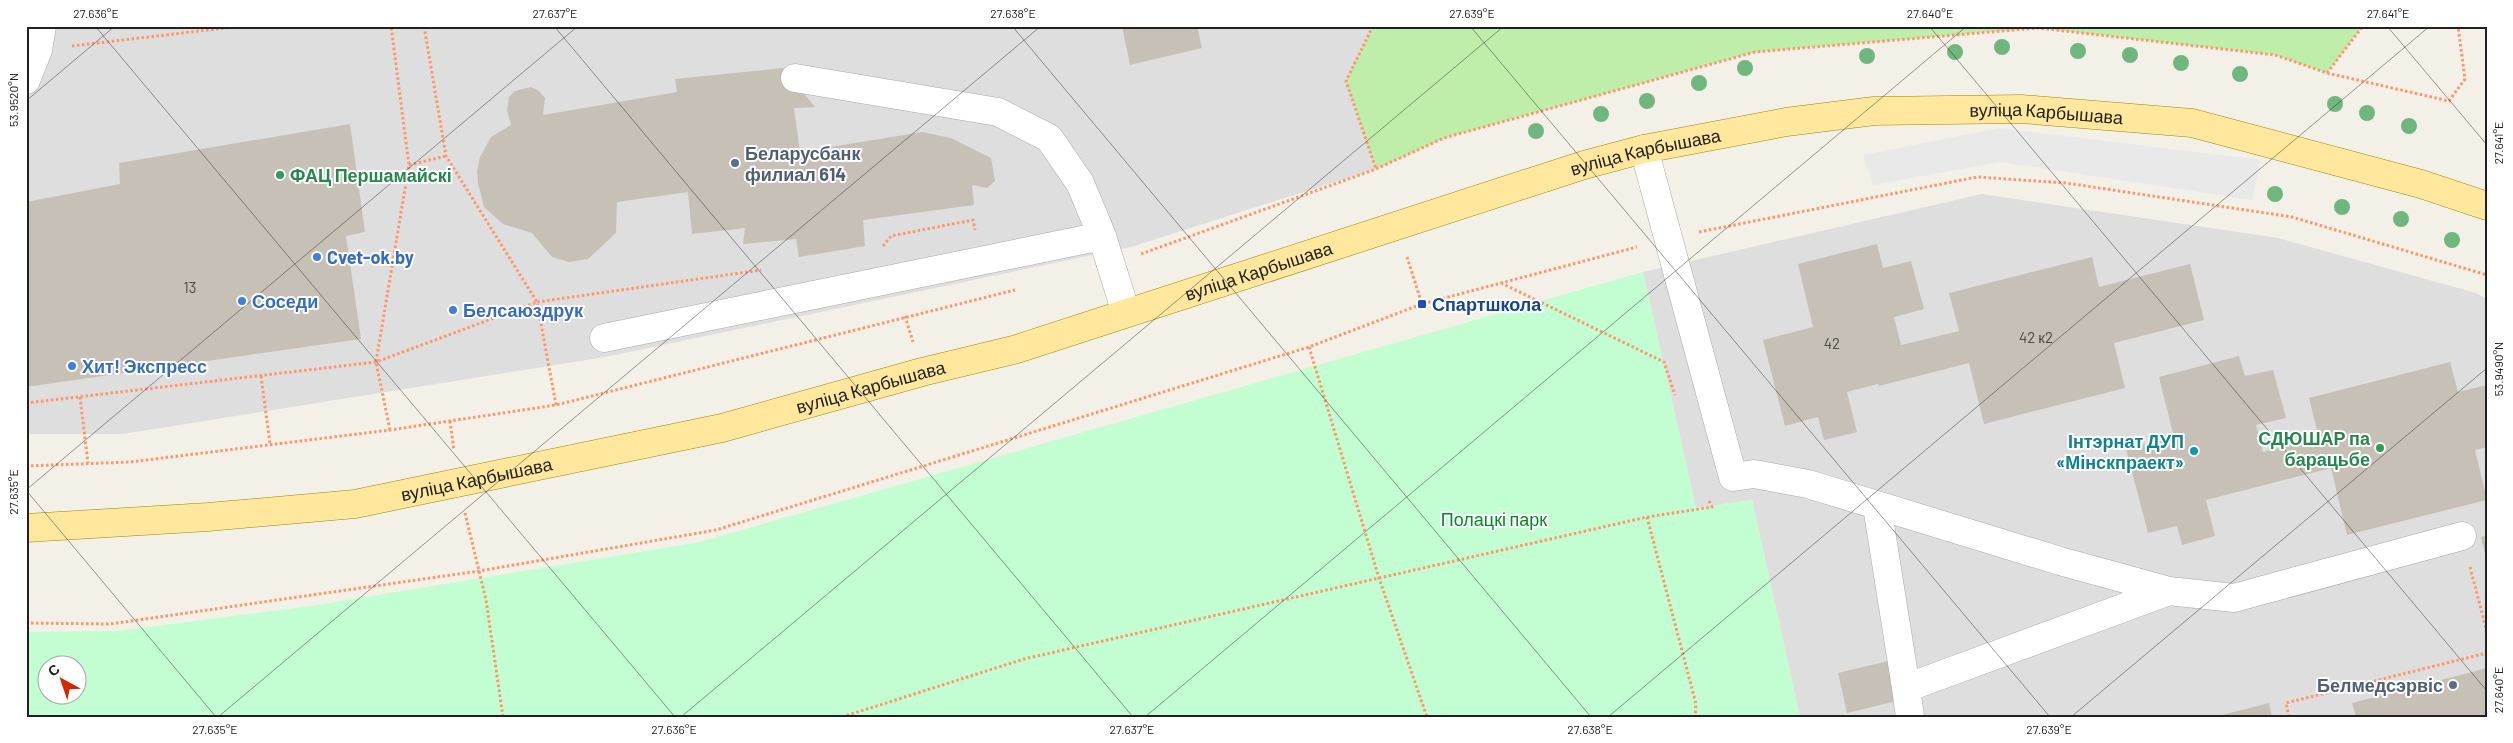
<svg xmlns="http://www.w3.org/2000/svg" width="2513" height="743" font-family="Barlow,sans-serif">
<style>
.residential{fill:#dfdede}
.grass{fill:#bfeeaa}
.park{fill:#c3fdd2;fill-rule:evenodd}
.parking{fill:#e9e9e9}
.building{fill:#c7c0b6}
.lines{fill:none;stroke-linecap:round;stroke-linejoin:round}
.minor-casing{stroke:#a8a8a8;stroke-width:29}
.major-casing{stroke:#9d8800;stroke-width:29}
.path{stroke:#ff966a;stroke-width:3;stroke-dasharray:2.5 2.5;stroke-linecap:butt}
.minor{stroke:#fff;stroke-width:28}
.major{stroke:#ffe89e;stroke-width:28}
.tree{fill:#70b77e}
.ticks{fill:none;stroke:#212121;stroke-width:1;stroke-opacity:0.45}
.service-dot{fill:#5c6f8a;stroke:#fff;stroke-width:2}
.leisure-dot{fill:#2e9e5b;stroke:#fff;stroke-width:2}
.shop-dot{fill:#3f7fe0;stroke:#fff;stroke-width:2}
.transit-dot{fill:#1a4fb4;stroke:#fff;stroke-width:2}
.culture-dot{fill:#0f9aa8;stroke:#fff;stroke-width:2}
.labels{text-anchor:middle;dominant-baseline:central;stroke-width:4;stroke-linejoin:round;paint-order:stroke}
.number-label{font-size:15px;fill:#4a4946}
.street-label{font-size:18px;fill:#212121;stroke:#fff}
.service-label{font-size:18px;font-weight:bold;fill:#4e5e75;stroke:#fff;text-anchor:start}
.leisure-label{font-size:18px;font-weight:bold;fill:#27864d;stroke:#fff;text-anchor:start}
.shop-label{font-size:18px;font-weight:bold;fill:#366cbe;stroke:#fff;text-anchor:start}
.transit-label{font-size:18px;font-weight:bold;fill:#164399;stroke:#fff;text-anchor:start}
.culture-label{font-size:18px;font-weight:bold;fill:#0d838f;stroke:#fff;text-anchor:end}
.park-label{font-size:18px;fill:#058829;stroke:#fff}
.neatline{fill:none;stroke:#212121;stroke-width:2}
.ticks-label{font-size:12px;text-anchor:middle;fill:#212121}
</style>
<rect width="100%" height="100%" fill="#f2f0e7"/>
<!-- residential -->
<path class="residential" d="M26 26H1443L1444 138 1376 169 1131 247 605 357 123 434H26Z
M1982 194 2278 238 2476 293 2487 299V717H1800L1752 500 1696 508 1643 272Z"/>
<!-- grass -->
<path class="grass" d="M1373 26H2363L2327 73 2275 55 2038 28 1755 52 1444 138 1376 169 1346 81Z"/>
<!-- park -->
<path class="park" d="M1643 272 1696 508 1752 500 1800 717H26V632L118 631 311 606 700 542ZM48 666H78V696H48Z"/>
<!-- parking -->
<path class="parking" d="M2000 128 2261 160 2252 200 2000 162 1873 185 1863 155Z"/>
<!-- building -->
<path class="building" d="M1122 26H1197L1202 48 1130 65Z
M783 68 815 107 794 108 800 152 922 132 951 138 991 158 995 181 987 188 972 185 974 205 863 220 865 246 799 257 796 239 743 244 745 228 692 234 688 192 617 202 616 233 588 259 569 262 552 257 532 233 503 224 484 207 478 183 477 171 480 157 491 137 511 125 507 110 509 97 515 91 531 87 538 90 545 98 543 115 677 92 675 79Z
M350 124 365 232 346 236 361 339 26 387V202L120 184 119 163Z
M1877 244 1883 268 1911 261 1924 309 1894 317 1901 345 1959 331 1949 293 2092 257 2099 287 2190 264 2204 320 2114 343 2125 388 1984 424 1969 363 1879 386 1878 384 1847 392 1857 432 1824 440 1818 417 1785 426 1763 340 1813 327 1798 264Z
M2239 356 2245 376 2273 370 2286 418 2256 425 2263 452 2319 438 2309 398 2450 362 2458 392 2487 385V447L2475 450 2487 500 2347 535 2331 468 2206 500 2215 536 2182 545 2177 526 2148 533 2126 449 2174 437 2159 377Z
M2487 535V558H2486L2481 537Z
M1888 661 1897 701 1847 713 1838 673Z
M2487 668V717H2356L2352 703Z
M2269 703 2272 717H2218V716Z"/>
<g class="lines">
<defs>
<path id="minor" d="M795 78 998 112 1049 138 1080 183 1102 236 1126 313
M26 80 38 50 42 26
M1644 149 1733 477 1754 474 1808 484 2060 561 2169 591 2234 598 2462 536
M604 338 1102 236
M1877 506 1906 688 2169 591
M1906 688 1910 717"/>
<g id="major">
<path id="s1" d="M26 528 208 517 355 504 722 428 922 372 1017 349 1584 165 1644 149 1786 122 1874 111 2021 109 2192 123 2421 184 2487 206"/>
</g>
</defs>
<!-- minor casing -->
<use href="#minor" class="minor-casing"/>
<!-- major casing -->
<use href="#major" class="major-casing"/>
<!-- path -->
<path class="path" d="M1373 26 1346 81 1376 169
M72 46 242 26
M2327 73 2363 26
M409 165 446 156
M1699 232 1977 177 2066 183 2292 217 2487 275
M883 246 891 236 973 220 975 230
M1141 254 1376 169 1444 138 1755 52 2038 28 2275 55 2327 73 2449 101 2465 79 2458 26
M1407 257 1422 304
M1501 283 1664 362 1675 395
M905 316 913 342
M1309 347 1379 578 1427 717
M261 376 270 444
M80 397 88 463
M26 403 376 362 537 302 446 156 424 26
M556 405 537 302 761 270
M450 421 454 450
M390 430 376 362 409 165 391 26
M26 466 130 462 390 430 556 405 1015 290
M465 513 486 600 503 717
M1647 517 1696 704 1695 717
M2470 567 2487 632
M26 623 110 624 479 571 716 530 1309 347 1422 304 1637 247
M842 717 1024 659 1647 517 1712 507 1709 501
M2289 717 2286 703 2487 653"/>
<!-- minor -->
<use href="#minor" class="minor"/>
<!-- major -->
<use href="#major" class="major"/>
</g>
<!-- trees -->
<g class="tree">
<circle cx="2002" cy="47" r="8"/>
<circle cx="2078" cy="51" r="8"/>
<circle cx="1955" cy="52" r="8"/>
<circle cx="2130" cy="55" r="8"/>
<circle cx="1867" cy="56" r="8"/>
<circle cx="2181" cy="63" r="8"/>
<circle cx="1745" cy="68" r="8"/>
<circle cx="2240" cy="74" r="8"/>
<circle cx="1699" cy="83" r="8"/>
<circle cx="1647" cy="101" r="8"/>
<circle cx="2335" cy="104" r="8"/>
<circle cx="2367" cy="113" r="8"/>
<circle cx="1601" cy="114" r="8"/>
<circle cx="2409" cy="126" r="8"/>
<circle cx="1536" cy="131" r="8"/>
<circle cx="2275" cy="194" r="8"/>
<circle cx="2342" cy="207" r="8"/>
<circle cx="2401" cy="219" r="8"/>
<circle cx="2452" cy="240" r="8"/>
</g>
<!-- ticks -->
<path class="ticks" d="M95 26 675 717M554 26 1133 717M1012 26 1591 717M1470 26 2050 717M1929 26 2487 691M2387 26 2487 145M26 101 115 26M26 490 216 717M26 490 578 26M218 717 1041 26M681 717 1504 26M1145 717 1967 26M1608 717 2430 26M2071 717 2487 368"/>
<!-- markers -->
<g class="service-dot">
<circle cx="735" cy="163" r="5"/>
<circle cx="2453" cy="685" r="5"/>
</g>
<g class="leisure-dot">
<circle cx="280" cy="175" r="5"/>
<circle cx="2380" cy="448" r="5"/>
</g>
<g class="shop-dot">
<circle cx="317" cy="257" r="5"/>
<circle cx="242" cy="301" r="5"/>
<circle cx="453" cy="310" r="5"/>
<circle cx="72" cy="366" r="5"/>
</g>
<rect class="transit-dot" x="1417" y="299" width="10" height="10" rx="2.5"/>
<circle class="culture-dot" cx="2194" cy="451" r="5"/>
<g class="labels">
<!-- number labels -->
<g class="number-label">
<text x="190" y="287">13</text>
<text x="2036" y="337">42 к2</text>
<text x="1832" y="343">42</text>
</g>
<!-- street labels -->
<g class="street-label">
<text stroke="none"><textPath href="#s1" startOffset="2074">вуліца Карбышава</textPath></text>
<text stroke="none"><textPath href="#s1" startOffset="1669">вуліца Карбышава</textPath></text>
<text stroke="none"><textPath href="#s1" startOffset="1264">вуліца Карбышава</textPath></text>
<text stroke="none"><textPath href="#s1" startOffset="859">вуліца Карбышава</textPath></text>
<text stroke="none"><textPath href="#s1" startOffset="454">вуліца Карбышава</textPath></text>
</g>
<!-- service labels -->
<g class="service-label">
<text x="745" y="153">Беларусбанк<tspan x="745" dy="21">филиал 614</tspan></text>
<text x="2443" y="685" text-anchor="end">Белмедсэрвіс</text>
</g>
<!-- leisure labels -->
<g class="leisure-label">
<text x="290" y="175">ФАЦ Першамайскі</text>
<text x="2370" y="438" text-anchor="end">СДЮШАР па<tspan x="2370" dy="21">барацьбе</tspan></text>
</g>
<!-- shop labels -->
<g class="shop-label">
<text x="327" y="257">Cvet-ok.by</text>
<text x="252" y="301">Соседи</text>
<text x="463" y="310">Белсаюздрук</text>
<text x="82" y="366">Хит! Экспресс</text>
</g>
<!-- transit labels -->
<g class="transit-label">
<text x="1432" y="304">Спартшкола</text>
</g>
<!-- culture labels -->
<g class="culture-label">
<text x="2184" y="441">Інтэрнат ДУП<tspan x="2184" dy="21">«Мінскпраект»</tspan></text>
</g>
<!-- park labels -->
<g class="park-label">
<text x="1494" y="519">Полацкі парк</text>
</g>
</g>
<!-- border -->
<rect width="2513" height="743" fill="none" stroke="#ffffff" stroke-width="55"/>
<!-- north arrow -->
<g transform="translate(62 680) rotate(320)"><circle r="24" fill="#ffffff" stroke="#a6a6a6"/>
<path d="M0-4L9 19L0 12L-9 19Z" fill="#d12800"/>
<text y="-8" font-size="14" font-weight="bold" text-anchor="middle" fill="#212121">С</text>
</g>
<rect x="28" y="28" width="2458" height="688" class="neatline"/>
<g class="ticks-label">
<text x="96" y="18">27.636°E</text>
<text x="555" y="18">27.637°E</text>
<text x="1013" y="18">27.638°E</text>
<text x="1472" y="18">27.639°E</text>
<text x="1930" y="18">27.640°E</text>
<text x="2388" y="18">27.641°E</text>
<text transform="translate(14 100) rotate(-90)" y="4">53.9520°N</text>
<text transform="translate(2499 143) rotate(-90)" y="4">27.641°E</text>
<text transform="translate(2499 369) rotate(-90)" y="4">53.9490°N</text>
<text transform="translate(14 492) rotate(-90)" y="4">27.635°E</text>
<text transform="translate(2499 690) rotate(-90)" y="4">27.640°E</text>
<text x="215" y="734">27.635°E</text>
<text x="674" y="734">27.636°E</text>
<text x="1132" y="734">27.637°E</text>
<text x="1590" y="734">27.638°E</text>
<text x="2049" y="734">27.639°E</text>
</g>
</svg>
